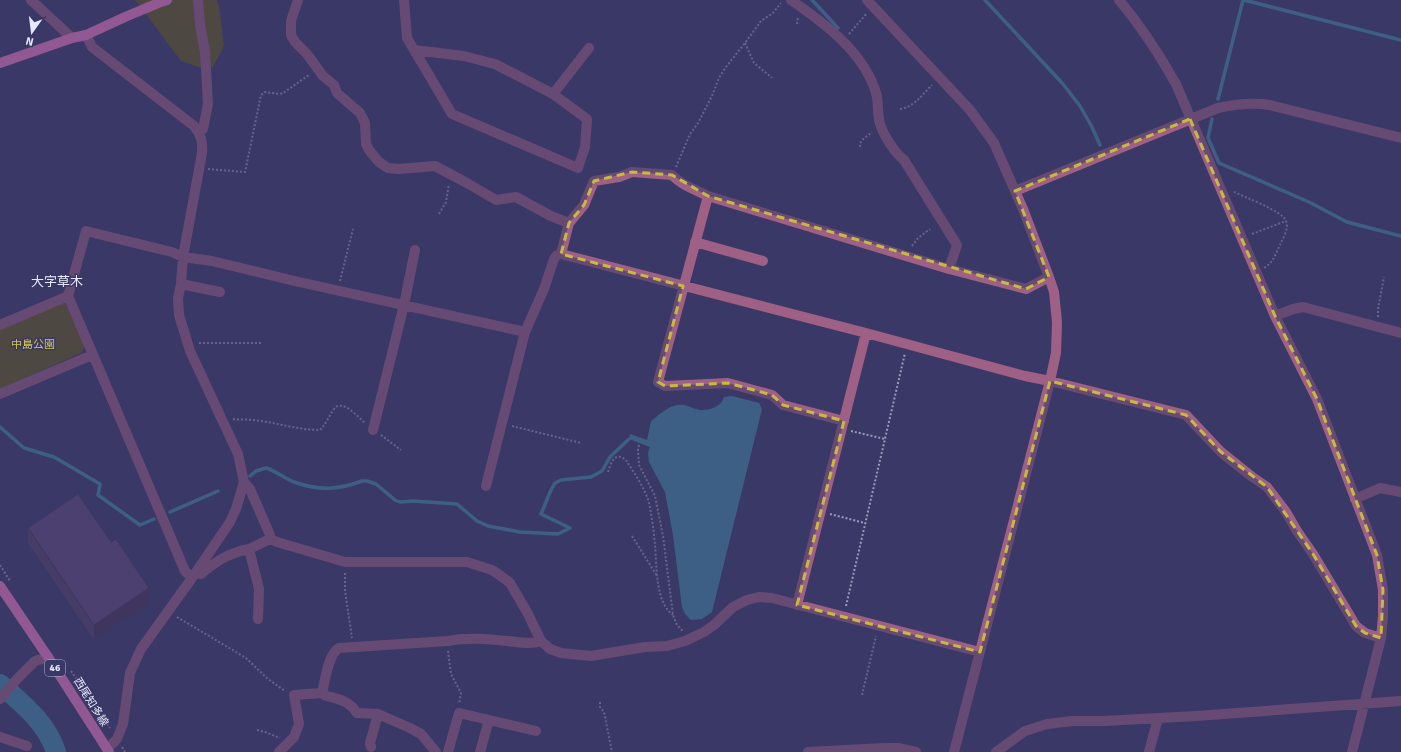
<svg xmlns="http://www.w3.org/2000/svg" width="1401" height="752" font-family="Signika,'Noto Sans JP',sans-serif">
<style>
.green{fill:#645e17}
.water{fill:#418faa}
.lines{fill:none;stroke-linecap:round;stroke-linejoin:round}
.stream{stroke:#418faa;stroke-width:3.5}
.river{stroke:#418faa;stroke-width:20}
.path{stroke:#9999ba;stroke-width:2;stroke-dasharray:2 2;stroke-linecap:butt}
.minor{stroke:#9e6185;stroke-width:10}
.major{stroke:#fa7ecb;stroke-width:10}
.wall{fill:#534069}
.shaded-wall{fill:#433455}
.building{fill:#604b7a;stroke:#433455}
.marked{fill:none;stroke:#c7bb3c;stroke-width:3;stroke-dasharray:8 5;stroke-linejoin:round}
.labels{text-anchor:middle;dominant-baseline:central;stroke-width:3;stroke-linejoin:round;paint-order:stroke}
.shield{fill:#3a3866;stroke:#b3b3d1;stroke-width:1}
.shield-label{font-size:10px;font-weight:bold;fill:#e7e8ff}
.park-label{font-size:11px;fill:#d2c64f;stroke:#3a3866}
.street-label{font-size:11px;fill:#e7e8ff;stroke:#3a3866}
.quarter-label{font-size:13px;fill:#e7e8ff;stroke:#3a3866}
</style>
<rect width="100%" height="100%" fill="#3a3866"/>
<!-- green -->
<path class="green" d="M134 0H217L219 6 224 46 213 67 205 69 181 61 137 2Z
M64 301 85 347 81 353 0 389V329Z"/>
<!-- water -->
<path class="water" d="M732 396 759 403 762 409 712 612 702 619 691 620 685 614 682 607 673 535 665 492 649 462 648 453 650 447 629 439 630 434 647 440 651 421C659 415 668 406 678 405 686 403 694 410 702 410 711 410 722 406 724 397Z"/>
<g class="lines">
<!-- stream -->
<path class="stream" d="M812 0 838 28
M985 0 1063 84 1080 106 1092 127 1100 145
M1244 0 1401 40
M1218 99 1243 0
M1212 119 1208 138 1219 163 1309 202 1347 222 1401 236
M0 427 24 448 54 457 100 484 98 495 140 525 154 519
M250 476 256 471 266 468C276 471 284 478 294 482 319 491 338 490 362 481H367L376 484 395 500 400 502 413 501 457 504 477 521 488 526 520 532 558 534 570 528 541 514 551 490 555 483 561 480 591 477 602 471 610 457 629 439
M170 512 218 491"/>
<!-- river -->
<path class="river" d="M0 684C23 704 47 723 56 752"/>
<!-- path -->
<path class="path" d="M797 24 798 17
M849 34 867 13
M745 43 754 63 772 78
M900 109C914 107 922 95 932 85
M860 147 861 141 872 132
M676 167 690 134 698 123 712 96 719 78 726 67 745 43 761 21 773 13 781 3
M208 169 245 172 261 95 265 92 279 94 283 93 309 75
M1234 192C1244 197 1283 211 1286 221 1289 229 1283 238 1280 245 1276 253 1273 263 1264 268
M439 214 446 202 449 184
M1252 234 1286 221
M912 246 918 238 930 229
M340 281 353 229
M1378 317V309L1384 277
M199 343H261
M233 419C239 420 246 419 252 420 275 422 297 430 320 430 326 424 329 416 334 409 342 398 358 417 365 423
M512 426 581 443
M851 431 885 439
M381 435 401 450
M639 445 638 450 639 465 655 496 663 536 673 615 677 625 683 631
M608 472C611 462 615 451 626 460 634 473 645 488 649 503 652 517 654 532 655 546 657 566 655 602 673 615
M830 514 865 523
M632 536 657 576
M0 565 10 581
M345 573V591L352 638
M846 606 905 353
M177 617 246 658 268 679 285 691
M448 651 451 674 461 693 459 704
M71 671 110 728
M862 695 876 636
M600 702V707L604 712 612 752
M257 730 265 732 280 738
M122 747 125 752"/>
<!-- minor -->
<path class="minor" d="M31 0 72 38
M198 0 200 25 205 52 208 104 203 129 199 133
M298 0 291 21V35L295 42 307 54 323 76 334 85 337 93 360 113 365 123 366 144 369 150 379 162 388 168 399 169 435 166 467 183 496 200 516 197 551 216 569 223 561 254
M404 0 407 38 452 114 578 168 585 147 587 119 553 94 589 48
M791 0C824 23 864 52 876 93 879 103 877 114 880 124 884 136 894 152 904 160L957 245 949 269
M867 0 970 110 994 143 1023 209 1049 277 1054 292 1057 322 1056 353 1050 381 954 752
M1119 0C1141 26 1159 54 1176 84L1275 316 1317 399 1377 555 1383 590V616L1381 638 1352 752
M86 35 92 47 194 126C201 135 203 142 202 153L183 257 181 284 178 298 179 315 190 351 238 454 244 482 236 509 230 522 192 578 141 649 130 673 123 724 117 739 107 749
M414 50 464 56 495 64 553 94
M1015 191 1218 108C1236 104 1252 102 1270 105L1401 138
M569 223 584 205 594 181 619 177 632 172 672 175C681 185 696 190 708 196
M695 242 763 261
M181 284 220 292
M1275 316 1293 309 1303 307 1401 333
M0 325 68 296
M0 394 92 355
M844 421 783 405 772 395 728 383 665 386 658 382 708 196 949 269 1026 289 1049 277
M373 430 404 305 415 250
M244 482 250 489 270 535V539
M486 486 525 332
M1355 499 1380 488 1401 492
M196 572 201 574C216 561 229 553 249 549
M192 578 185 571 68 296 86 231 172 252 183 257 212 261 299 282 525 332 544 289 554 259 557 255 561 254 866 333 1025 376 1050 381 1186 415 1221 452 1251 476 1267 487 1286 512 1297 531 1313 554 1356 626 1365 633 1381 638
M797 605 866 333
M258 619 259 589 249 549 270 539 277 542 345 562H467L492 570 501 576 510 583 527 612 541 641 550 649 561 653 591 656 645 647 667 646 685 641 704 632 714 625 733 607 747 600 759 597 772 598 980 652
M322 693C325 681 328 654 339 648L448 641C467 637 488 639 507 641 518 642 530 645 541 641
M0 699 17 679 35 661 48 657
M0 737 27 746
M371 747 370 743 378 714
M279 752 294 737 299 724 294 695 322 693 324 695C339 700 347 699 357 713L378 714 410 728 421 734 436 752
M448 752 459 713 536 731
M480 752 489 720
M808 752 884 748H898L916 752
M996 752 1025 731 1047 724 1073 721H1104L1196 716 1401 701
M1149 752 1158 718"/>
<!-- major -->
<path class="major" d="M0 63 72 38 86 35 125 17 161 2 167 0
M0 586 48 657 109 752"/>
</g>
<!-- wall -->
<path class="wall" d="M28 528 111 542 149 603 94 640 28 543Z"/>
<!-- shaded-wall -->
<path class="shaded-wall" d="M149 588V603L94 640V625Z"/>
<!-- building -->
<path class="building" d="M78 494 111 542 116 539 149 588 94 625 28 528Z"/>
<!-- marked area -->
<path d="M0 0H1401V752H0ZM1190 119 1275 316 1317 399 1377 555 1383 590 1381 638 1365 633 1356 626 1313 554 1267 487 1221 452 1186 415 1050 381 980 652 797 605 844 421 783 405 772 395 728 383 665 386 658 382 683 286 561 254 569 223 584 205 594 181 632 172 672 175 708 196 1026 289 1049 277 1015 191Z" fill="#3a3866" fill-opacity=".55" fill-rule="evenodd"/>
<path class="marked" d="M1190 119 1275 316 1317 399 1377 555 1383 590 1381 638 1365 633 1356 626 1313 554 1267 487 1221 452 1186 415 1050 381 980 652 797 605 844 421 783 405 772 395 728 383 665 386 658 382 683 286 561 254 569 223 584 205 594 181 632 172 672 175 708 196 1026 289 1049 277 1015 191Z"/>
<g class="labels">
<!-- shield labels -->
<rect class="shield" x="45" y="660" width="20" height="16" rx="3"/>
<g class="shield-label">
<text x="55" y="668">46</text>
</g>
<!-- park labels -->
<g class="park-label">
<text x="33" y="344">中島公園</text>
</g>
<!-- street labels -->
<g class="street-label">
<text transform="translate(91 702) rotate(58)">西尾知多線</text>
</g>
<!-- quarter labels -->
<g class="quarter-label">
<text x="57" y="282">大字草木</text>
</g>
</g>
<!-- north arrow -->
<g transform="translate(32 32) rotate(194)" stroke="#3a3866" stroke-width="3" paint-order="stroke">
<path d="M0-3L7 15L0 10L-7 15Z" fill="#e7e8ff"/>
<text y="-6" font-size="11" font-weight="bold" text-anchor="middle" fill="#e7e8ff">N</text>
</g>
</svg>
